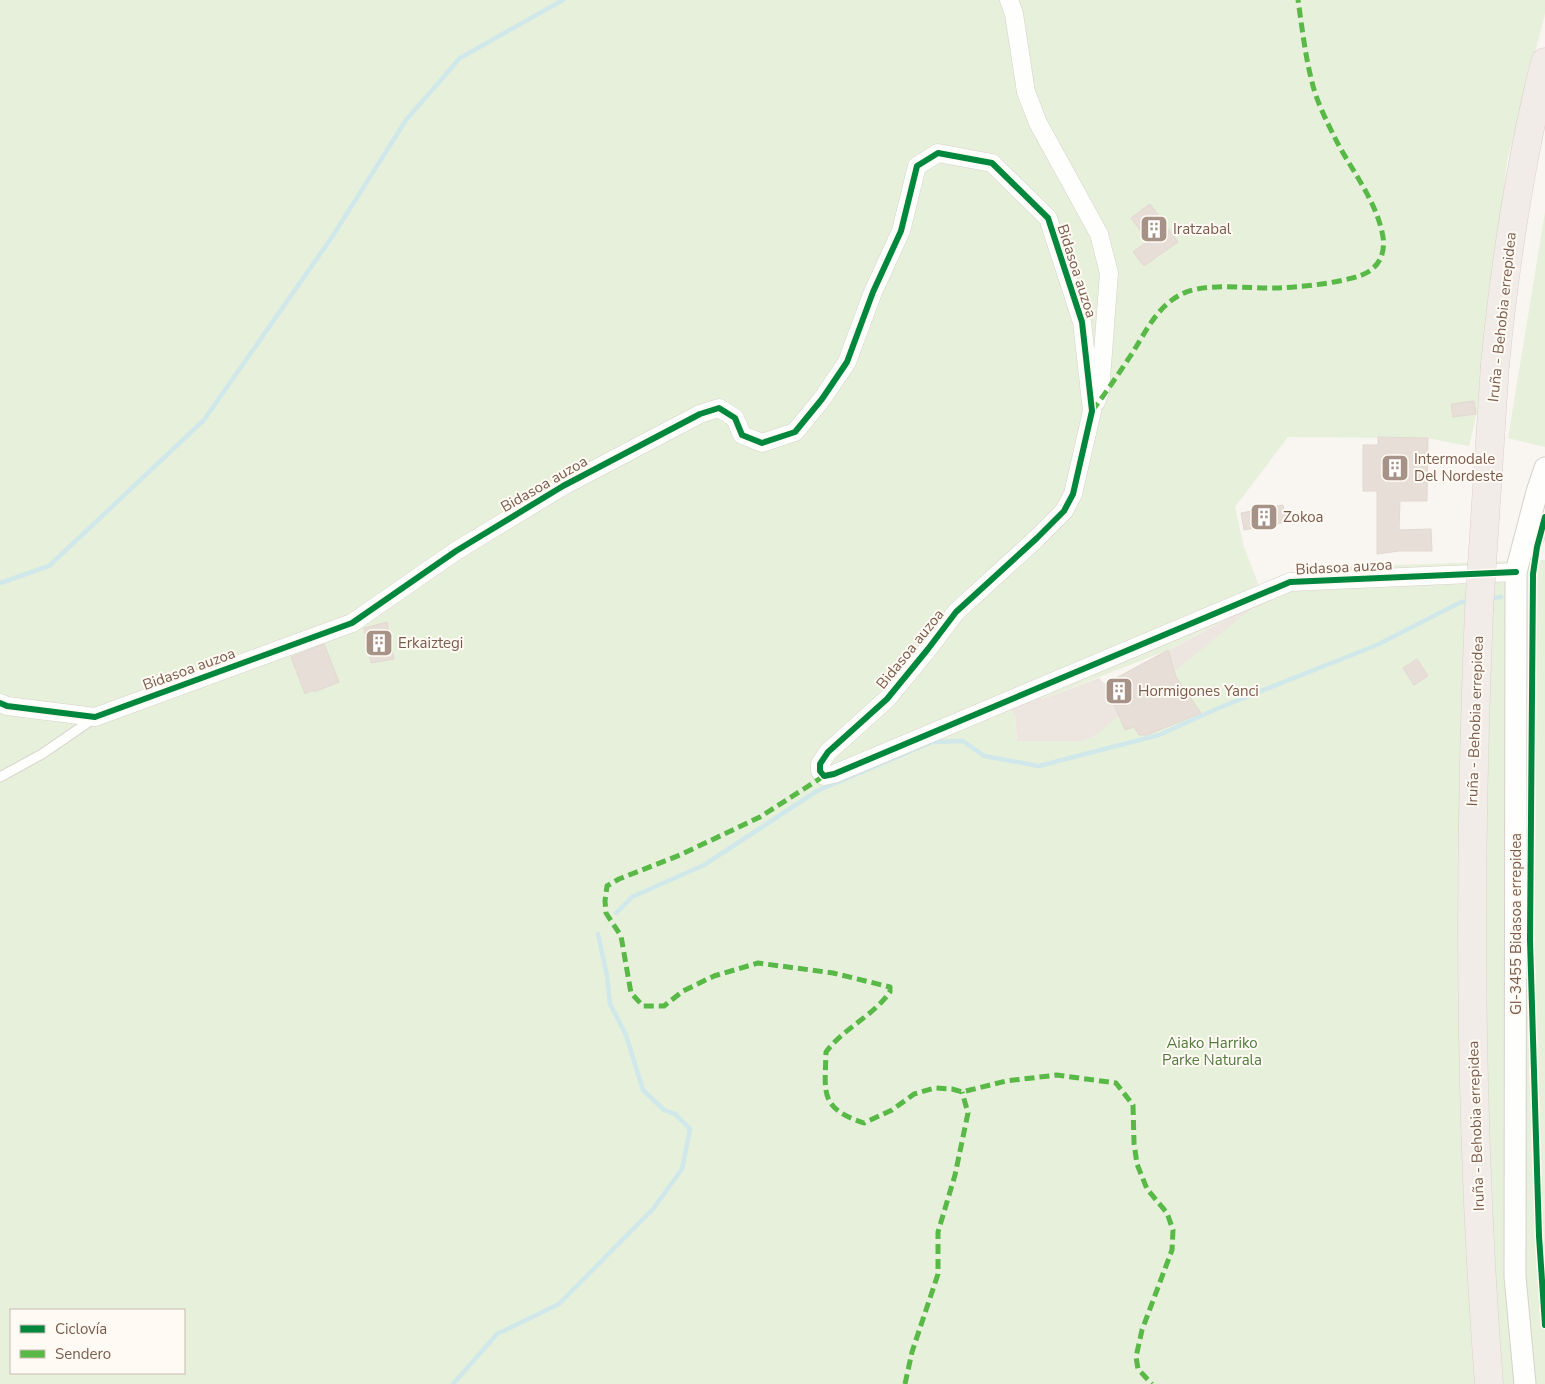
<svg xmlns="http://www.w3.org/2000/svg" width="1545" height="1384" font-family="'Nunito Sans',sans-serif">
<style>
.industrial{fill:#ede5e0}
.green{fill:#e7f0db;fill-rule:evenodd}
.lines{fill:none;stroke-linecap:round;stroke-linejoin:round}
.stream{stroke:#d0e8ea;stroke-width:4.5}
.building{fill:#e6ded7;stroke:#e2d8d2}
.service-casing{stroke:#d7d1cb;stroke-width:11}
.minor-casing{stroke:#d7d1cb;stroke-width:19}
.tertiary-casing{stroke:#d7d1cb;stroke-width:23}
.trunk-casing{stroke:#dad1cc;stroke-width:29}
.service{stroke:#fefefd;stroke-width:9}
.minor{stroke:#fefefd;stroke-width:18}
.tertiary{stroke:#fefefd;stroke-width:21}
.trunk{stroke:#f2ece8;stroke-width:28}
.trunk-bridge-casing{stroke:#dad1cc;stroke-width:29;stroke-linecap:butt}
.trunk-bridge{stroke:#f2ece8;stroke-width:28}
.quiet{stroke:#58b947;stroke-width:5;stroke-dasharray:10 5;stroke-linecap:butt}
.cycleway-casing{stroke:#fffaf3;stroke-width:9}
.cycleway{stroke:#00873e;stroke-width:6}
.labels{text-anchor:middle;dominant-baseline:central;stroke-width:4;stroke-linejoin:round;paint-order:stroke}
.poi-label{font-size:15px;fill:#7a5c4d;stroke:#fffaf3;text-anchor:start}
.street-label{font-size:15px;fill:#7a5c4d;stroke:#fffaf3}
.park-label{font-size:15px;fill:#537a41;stroke:#fffaf3}
</style>
<rect width="100%" height="100%" fill="#f9f5f0"/>
<!-- industrial -->
<path class="industrial" d="M1263 600 1121 723 1084 741H1017L1015 715 1010 709 1036 696 1043 699 1099 678 1105 684Z"/>
<!-- green -->
<path class="green" d="M0 0H1545V14L1507 161 1482 391 1469 446 1427 438 1288 437 1235 507 1244 547 1264 599 1304 568 1545 560V1384H0ZM1261 601 1093 737 1084 741H1017L1015 715 1010 709 1036 696 1043 699 1168 650ZM11 1310H184V1373H11Z
M1545 212V447L1508 438Z"/>
<g class="lines">
<!-- stream -->
<path class="stream" d="M1542 541 1545 534
M0 583 49 566 204 420 332 237 406 120 460 58 563 0
M1489 599 1501 597
M616 913 632 897 704 865 817 791 932 742 963 741 984 756 1039 766 1159 735 1221 707 1377 645 1461 602 1472 601
M453 1384 497 1334 559 1304 653 1209 682 1169 690 1129 675 1114 664 1110 643 1090 626 1035 610 1004 607 976 598 934"/>
</g>
<!-- building -->
<path class="building" d="M1150 204 1178 242 1144 266 1133 252 1148 241 1131 218Z
M1474 401 1476 414 1453 417 1451 404Z
M1378 437 1428 438 1427 501H1400L1399 530 1431 529 1432 551H1399L1377 554V491H1363V445H1378Z
M1283 505 1287 522 1244 530 1241 513Z
M387 622 394 659 371 663 364 628Z
M324 644 339 682 314 692V690L305 694 291 657Z
M1168 650 1176 677 1201 713 1147 735H1139L1134 727 1125 730 1105 684Z
M1417 659 1428 676 1414 685 1403 668Z"/>
<g class="lines">
<defs>
<path id="service" d="M0 777 42 754 93 719"/>
<path id="minor" d="M1009 0 1014 14 1026 92 1038 123 1099 234 1109 273 1100 392 1096 402
M0 703 7 706 95 717 352 623 456 551 563 486 700 414 719 408 735 418 742 435 762 443 795 432 822 399 847 362 873 292 901 231 917 166 938 153 992 163 1048 218 1082 322 1092 411 1073 494 1064 511 1037 538 956 612 928 649 887 699 828 752 820 764V771L824 776 834 774 1290 582 1516 572"/>
<path id="tertiary" d="M1525 1384 1515 1277 1516 572 1537 492 1545 468"/>
<path id="trunk" d="M1495 365C1505 263 1520 162 1545 62
M1479 610C1468 868 1469 1126 1489 1384"/>
</defs>
<!-- service casing -->
<use href="#service" class="service-casing"/>
<!-- minor casing -->
<use href="#minor" class="minor-casing"/>
<!-- tertiary casing -->
<use href="#tertiary" class="tertiary-casing"/>
<!-- trunk casing -->
<use href="#trunk" class="trunk-casing"/>
<!-- service -->
<use href="#service" class="service"/>
<!-- minor -->
<use href="#minor" class="minor"/>
<!-- tertiary -->
<use href="#tertiary" class="tertiary"/>
<!-- trunk -->
<use href="#trunk" class="trunk"/>
<defs>
<path id="trunk-bridge" d="M1479 610 1495 365"/>
</defs>
<!-- trunk-bridge casing -->
<use href="#trunk-bridge" class="trunk-bridge-casing"/>
<!-- trunk-bridge -->
<use href="#trunk-bridge" class="trunk-bridge"/>
<!-- quiet -->
<path class="quiet" d="M1092 411C1105 394 1117 376 1129 358 1144 336 1154 310 1178 296 1203 281 1246 289 1275 288 1295 288 1352 282 1368 272 1381 264 1385 251 1383 237 1377 201 1351 170 1335 138 1327 122 1316 100 1312 82 1305 55 1302 27 1298 0
M824 776 760 817 680 855 619 879 607 886 605 901 606 913 621 936 631 993 643 1006H664L683 991 714 976 758 963 833 973 890 987V992C873 1016 844 1028 826 1052 825 1093 819 1108 864 1123L892 1110 914 1094 935 1088 952 1089 962 1092 1006 1081 1057 1075 1116 1083 1133 1105 1134 1143 1137 1164 1147 1189 1167 1213 1173 1230 1172 1250 1142 1330 1136 1357 1138 1369 1152 1384
M905 1384 912 1352 938 1274V1232L955 1175 968 1113 962 1092"/>
<defs>
<path id="cycleway" d="M1545 517 1537 547 1533 574 1530 940 1539 1236 1545 1325
M0 703 7 706 95 717 352 623 456 551 563 486 700 414 719 408 735 418 742 435 762 443 795 432 822 399 847 362 873 292 901 231 917 166 938 153 992 163 1048 218 1082 322 1092 411 1073 494 1064 511 1037 538 956 612 928 649 887 699 828 752 820 764V771L824 776 834 774 1290 582 1516 572"/>
</defs>
<!-- cycleway casing -->
<use href="#cycleway" class="cycleway-casing"/>
<!-- cycleway -->
<use href="#cycleway" class="cycleway"/>
</g>
<!-- icons -->
<defs>
<symbol id="building-square" viewBox="-11 -11 22 22"><rect x="-9" y="-9" width="18" height="18" rx="4" fill="#a69286" stroke="#fffaf3"/><path d="M-4-6H4V6H1V3H-1V6H-4ZM-2.5-4.3h1.7v1.8h-1.7ZM.8-4.3h1.7v1.8H.8ZM-2.5-1h1.7V.8h-1.7ZM.8-1h1.7V.8H.8Z" fill="#fff"/></symbol>
</defs>
<g fill-rule="evenodd">
<use href="#building-square" x="1138" y="213" width="32" height="32"/>
<use href="#building-square" x="1379" y="452" width="32" height="32"/>
<use href="#building-square" x="1248" y="501" width="32" height="32"/>
<use href="#building-square" x="363" y="627" width="32" height="32"/>
<use href="#building-square" x="1103" y="675" width="32" height="32"/>
</g>
<g class="labels">
<!-- poi labels -->
<g class="poi-label">
<text x="1173" y="229">Iratzabal</text>
<text x="1414" y="459">Intermodale<tspan x="1414" dy="17">Del Nordeste</tspan></text>
<text x="1283" y="517">Zokoa</text>
<text x="398" y="643">Erkaiztegi</text>
<text x="1138" y="691">Hormigones Yanci</text>
</g>
<!-- street labels -->
<g class="street-label">
<text transform="translate(1077 271) rotate(72)">Bidasoa auzoa</text>
<text transform="translate(1502 317) rotate(-84)">Iruña - Behobia errepidea</text>
<text transform="translate(544 484) rotate(-30)">Bidasoa auzoa</text>
<text transform="translate(1344 567) rotate(-3)">Bidasoa auzoa</text>
<text transform="translate(910 649) rotate(-51)">Bidasoa auzoa</text>
<text transform="translate(189 669) rotate(-20)">Bidasoa auzoa</text>
<text transform="translate(1475 721) rotate(-88)">Iruña - Behobia errepidea</text>
<text transform="translate(1516 924) rotate(-90)">GI-3455 Bidasoa errepidea</text>
<text transform="translate(1476 1126) rotate(-92)">Iruña - Behobia errepidea</text>
</g>
<!-- park labels -->
<g class="park-label">
<text x="1212" y="1043">Aiako Harriko<tspan x="1212" dy="17">Parke Naturala</tspan></text>
</g>
</g>
<!-- legend -->
<rect x="10" y="1309" width="175" height="65" fill="#fffaf3" stroke="#cabbb1"/>
<rect x="20" y="1325" width="25" height="8" fill="#00873e" stroke="#cabbb1"/>
<text x="55" y="1334" font-size="15" fill="#7a5c4d">Ciclovía</text>
<rect x="20" y="1350" width="25" height="8" fill="#58b947" stroke="#cabbb1"/>
<text x="55" y="1359" font-size="15" fill="#7a5c4d">Sendero</text>
</svg>
